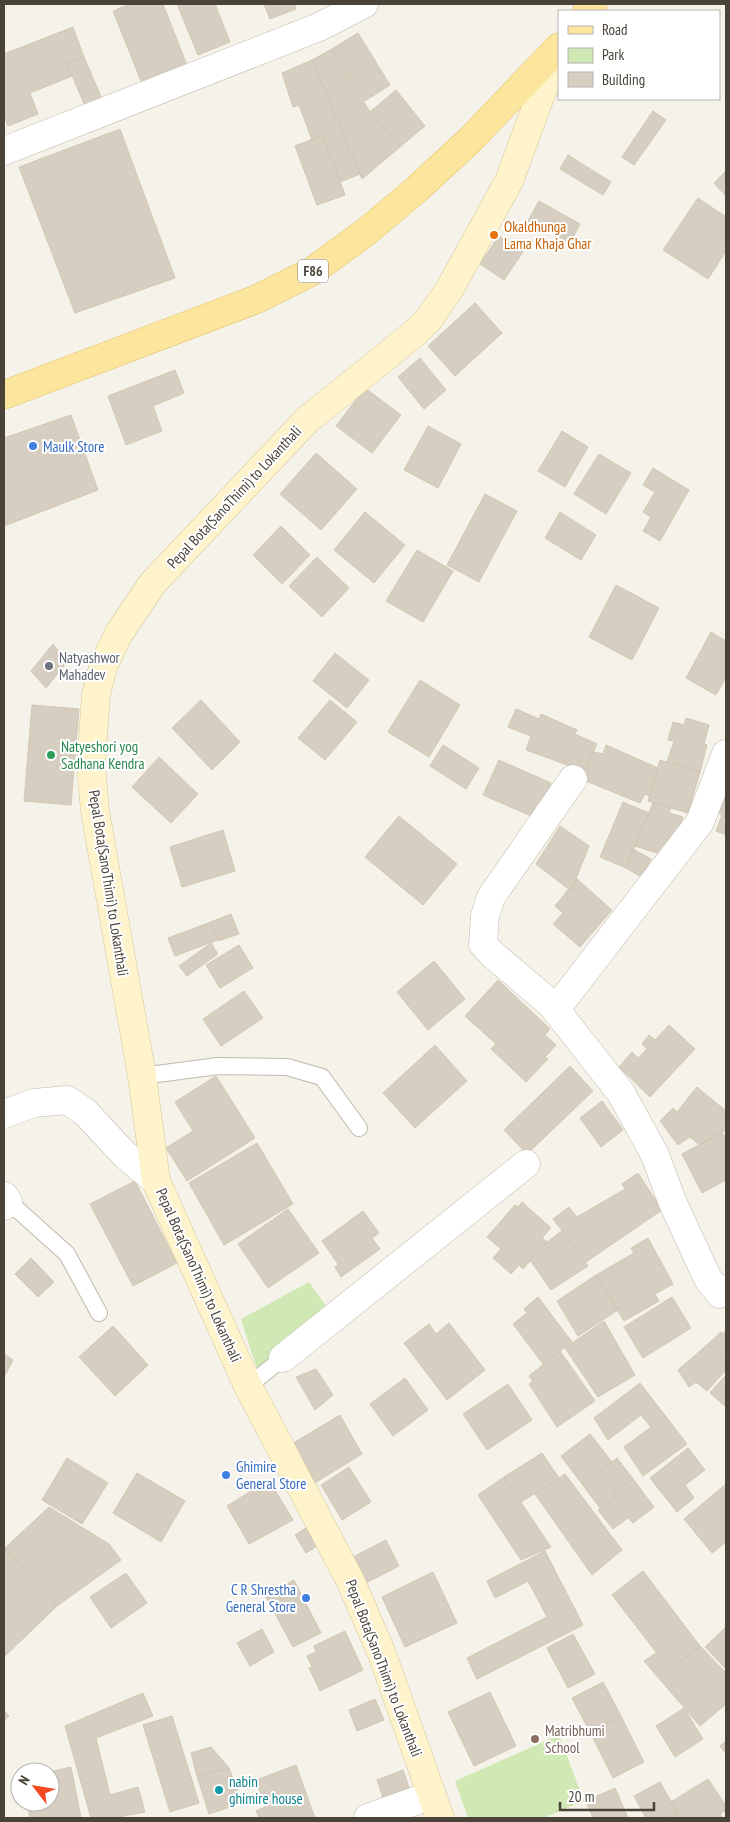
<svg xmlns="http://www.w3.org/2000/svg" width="730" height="1822" font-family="'PT Sans Narrow',sans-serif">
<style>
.green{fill:#cfe8b4}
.building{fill:#d6cec0;stroke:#d1c7b3}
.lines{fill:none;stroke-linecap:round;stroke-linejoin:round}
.lane-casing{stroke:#c0baad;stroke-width:18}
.street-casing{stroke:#c0baad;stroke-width:29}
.secondary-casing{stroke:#d4c79a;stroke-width:29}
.primary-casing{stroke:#e2c36b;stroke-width:29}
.lane{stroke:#fff;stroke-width:16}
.street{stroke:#fff;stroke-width:28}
.secondary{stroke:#fef3cb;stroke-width:28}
.primary{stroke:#fce59c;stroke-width:28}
.food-dot{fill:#e8710a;stroke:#fff;stroke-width:2}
.shop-dot{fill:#3f7fe0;stroke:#fff;stroke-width:2}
.worship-dot{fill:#6b7280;stroke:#fff;stroke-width:2}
.leisure-dot{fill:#2e9e5b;stroke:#fff;stroke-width:2}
.education-dot{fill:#8d6e63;stroke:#fff;stroke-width:2}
.culture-dot{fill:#0f9aa8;stroke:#fff;stroke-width:2}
.labels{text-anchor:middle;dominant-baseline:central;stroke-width:4;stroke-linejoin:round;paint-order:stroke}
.shield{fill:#fff;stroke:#807b74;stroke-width:1}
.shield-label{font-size:14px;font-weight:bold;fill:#494338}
.food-label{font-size:15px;fill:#c56008;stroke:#fff;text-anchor:start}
.shop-label{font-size:15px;fill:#366cbe;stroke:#fff;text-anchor:start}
.street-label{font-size:15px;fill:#494338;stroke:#fff}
.worship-label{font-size:15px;fill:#5b616d;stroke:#fff;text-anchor:start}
.leisure-label{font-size:15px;fill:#27864d;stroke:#fff;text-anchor:start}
.education-label{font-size:15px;fill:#785e54;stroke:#fff;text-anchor:start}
.culture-label{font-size:15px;fill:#0d838f;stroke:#fff;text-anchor:start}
</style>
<rect width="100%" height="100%" fill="#f5f2ea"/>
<!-- green -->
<path class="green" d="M309 1282 331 1313 257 1369 241 1319Z
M559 1735 584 1801 543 1818H468L455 1781Z"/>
<!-- building -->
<path class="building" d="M130 4H163L186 63 141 81 113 11Z
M177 4H215L230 42 198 55Z
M264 4H294L296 9 270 19Z
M73 27 84 57 67 64 72 76 30 93 38 114 8 126 4 115V54Z
M358 33 390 85 365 101 332 49Z
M332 49 370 112 400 147 362 179 312 60Z
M84 57 102 99 85 106 67 64Z
M312 60 360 174 340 182 323 135 312 140 299 105 293 107 282 73Z
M396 90 425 126 400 147 370 112Z
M653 111 666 120 634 165 622 157Z
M120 129 175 278 75 313 19 167Z
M323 135 345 195 317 205 295 146Z
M568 155 611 182 603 195 560 169Z
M726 171V196L714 183Z
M698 198 726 217V251L708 279 663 250Z
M539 201 580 224 570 243 528 221Z
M499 236 523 252 504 280 480 264Z
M475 303 502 333 455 376 428 346Z
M420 358 446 390 424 409 398 377Z
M175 370 184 393 153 406 162 431 126 445 108 396Z
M365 388 401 415 372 453 336 426Z
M71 415 98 490 4 526V438Z
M428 426 461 444 438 488 404 470Z
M562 431 588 447 565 487 538 471Z
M316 453 357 489 321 530 280 494Z
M599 454 631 473 606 514 574 494Z
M653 468 689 490 660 541 643 531 651 517 643 512 655 492 643 485Z
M485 494 517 511 479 582 447 565Z
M365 512 405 545 374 583 334 550Z
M560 512 596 535 581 560 545 538Z
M281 526 310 555 282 584 253 555Z
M417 550 453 571 423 622 386 601Z
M317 557 349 588 322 617 289 586Z
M616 585 659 608 632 660 589 637Z
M711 632 726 641V677L716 695 686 678Z
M53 644 67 662 46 688 31 671Z
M335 653 369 680 347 708 313 681Z
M420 680 460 705 429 757 388 732Z
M201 700 240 742 212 770 172 728Z
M330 700 357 722 325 760 298 738Z
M32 705 79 709 71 805 24 801Z
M516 709 539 719 541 714 577 730 575 734 597 744 584 771 526 750 531 736 508 727Z
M686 718 709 725 704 744 707 745 700 772 667 762 674 741 668 740 673 722 684 725Z
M443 745 479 768 466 789 430 766Z
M606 745 658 768 650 796 645 794 640 803 581 779 594 752 603 754Z
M159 757 198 794 171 823 132 787Z
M499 760 551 783 542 803 538 802 531 816 483 795Z
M660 760 700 772 688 813 648 801Z
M726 785V835L716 831 722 815 716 812Z
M623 802 649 813 626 868 600 857Z
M653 803 671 808 669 813 683 817 669 857 635 846Z
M399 816 457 864 423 905 365 857Z
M560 826 589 846 571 891 536 864Z
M223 830 235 871 182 887 170 847Z
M633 849 651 859 641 877 626 868Z
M577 879 612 910 580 947 553 924 563 913 555 906Z
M231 914 239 934 218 941 211 922Z
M211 922 217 940 175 956 168 938Z
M211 943 218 954 187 976 179 966Z
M239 945 253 968 220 988 206 965Z
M434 961 465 999 428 1030 397 992Z
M498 980 550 1029 545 1035 556 1045 545 1057 548 1059 526 1082 491 1049 496 1044 465 1016Z
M244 991 263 1018 221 1046 203 1019Z
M669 1025 695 1049 650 1097 619 1067 632 1052 638 1058 647 1049 642 1044 649 1035 655 1040Z
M435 1045 467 1081 415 1128 383 1093Z
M570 1066 593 1091 527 1154 504 1130Z
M216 1076 255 1138 187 1181 166 1148 193 1131 175 1102Z
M697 1087 726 1111V1130L700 1145 690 1137 678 1145 660 1121 673 1108 677 1112Z
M602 1101 623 1130 601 1147 580 1118Z
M722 1132 726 1139V1180L702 1193 682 1154Z
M257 1143 293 1204 224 1245 189 1183Z
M638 1173 662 1210 586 1262 553 1219 569 1207 577 1217 625 1189 622 1184Z
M135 1181 177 1263 133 1286 90 1204Z
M522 1202 551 1228 542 1238 547 1242 523 1269 519 1265 511 1274 493 1258 501 1249 487 1237 515 1205 518 1207Z
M288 1209 319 1253 268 1288 238 1244Z
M363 1211 379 1233 372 1238 380 1249 341 1277 335 1267 338 1264 322 1241Z
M562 1231 588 1266 551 1290 530 1260 547 1242Z
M648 1238 673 1284 655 1294 659 1301 624 1321 596 1275 634 1253 631 1248Z
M31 1258 54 1282 38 1297 15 1274Z
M596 1275 618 1310 578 1336 557 1301Z
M538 1297 572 1342 543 1364 513 1324 527 1313 524 1309Z
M672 1297 691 1328 643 1358 624 1327Z
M604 1321 635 1375 598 1397 565 1348Z
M449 1323 485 1370 447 1400 404 1343 429 1324 436 1334Z
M113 1326 148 1365 115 1396 79 1357Z
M726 1330V1363L708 1344 721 1332 722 1334Z
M708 1344 726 1363V1370L707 1391 696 1382 689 1387 678 1370Z
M560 1351 595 1401 557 1427 529 1384 533 1381 529 1376Z
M4 1354 13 1360 4 1377Z
M316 1369 333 1395 315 1410 296 1377Z
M726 1375V1407L710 1393Z
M405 1378 428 1410 393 1436 370 1404Z
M640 1383 687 1444 643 1476 624 1447 651 1427 641 1415 608 1440 594 1418Z
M508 1384 532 1420 487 1450 463 1414Z
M340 1415 362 1454 313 1484 290 1445Z
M590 1434 612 1462 582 1484 561 1456Z
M688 1448 705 1470 685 1485 694 1498 677 1512 650 1478Z
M542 1453 559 1478 521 1502 504 1477Z
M67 1458 108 1483 82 1524 42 1500Z
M617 1458 633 1479 613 1494 615 1497 600 1508 582 1484Z
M349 1467 371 1502 342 1520 321 1485Z
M137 1473 185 1501 161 1542 113 1513Z
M565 1474 622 1550 592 1575 535 1494Z
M504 1477 551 1547 521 1560 478 1495Z
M633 1479 654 1507 633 1523 628 1518 613 1529 598 1510 615 1497 613 1494Z
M269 1480 293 1520 249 1544 227 1506Z
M726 1484V1542L712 1553 684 1519Z
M49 1507 109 1544 121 1560 57 1606 5 1548Z
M311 1525 322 1543 306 1553 295 1535Z
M386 1540 399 1566 364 1584 351 1558Z
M4 1546 13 1557 4 1566Z
M545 1551 583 1625 477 1679 467 1658 547 1617 528 1581 495 1598 487 1581Z
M13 1557 57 1606 4 1657V1566Z
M643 1571 700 1646 670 1670 612 1595Z
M433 1572 457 1623 405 1647 382 1597Z
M126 1573 147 1603 111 1628 90 1597Z
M294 1580 321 1633 293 1647 265 1595Z
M726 1627V1669L705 1647Z
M262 1629 274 1652 250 1666 237 1643Z
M345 1631 363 1670 320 1691 309 1668 312 1667 307 1656 316 1652 314 1646Z
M573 1634 595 1674 568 1688 547 1648Z
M700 1646 726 1673V1704L700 1726 644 1661 656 1653 670 1670Z
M603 1682 621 1716 590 1732 572 1698Z
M490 1692 516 1746 474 1766 448 1712Z
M143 1693 153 1716 96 1738 110 1795 138 1787 145 1812 113 1818H91L65 1726Z
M375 1699 384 1720 357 1731 349 1710Z
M684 1708 703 1739 675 1757 656 1726Z
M4 1710 9 1716 4 1721Z
M172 1716 199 1803 170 1812 143 1725Z
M621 1716 644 1762 613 1778 590 1732Z
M726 1741V1754L720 1746Z
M211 1747 229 1768 197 1776 191 1753Z
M296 1765 315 1818H259L256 1811 265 1807 256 1780Z
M71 1767 81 1818H30L27 1802H50V1772Z
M229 1768 242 1803 209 1814 197 1776Z
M403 1770 409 1788 383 1798 377 1780Z
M708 1779 726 1806V1810L720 1814 723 1818H680L671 1802Z
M660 1782 677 1812 665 1818H646L634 1796Z
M615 1788 628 1818H593L586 1801Z
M677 1812 680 1818H665Z"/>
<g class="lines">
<defs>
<path id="lane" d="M142 1076 218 1066 287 1067 322 1077 359 1128
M8 1201 67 1254 99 1313
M248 1386 283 1358"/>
<path id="street" d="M4 151 319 27 364 4
M573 779 491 897 485 916 483 944 492 954 551 1004 621 1093 655 1155 672 1201 708 1279 720 1294 726 1289
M556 1009 700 822 726 754
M4 1114 34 1103 67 1100 85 1112 125 1155 156 1181
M4 1196 8 1201 4 1206
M283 1358 526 1164
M368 1818 432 1795"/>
<path id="secondary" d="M440 1818 382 1654 351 1582 248 1386 156 1181 142 1076 95 811 91 766 96 694 104 664 119 633 153 583 307 420 415 333 429 319 449 290 509 181 558 48"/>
<path id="primary" d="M587 11 593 4
M4 395 257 299 311 272 366 232 417 189 471 139 559 47"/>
</defs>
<!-- lane casing -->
<use href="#lane" class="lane-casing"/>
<!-- street casing -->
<use href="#street" class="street-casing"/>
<!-- secondary casing -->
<use href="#secondary" class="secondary-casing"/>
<!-- primary casing -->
<use href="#primary" class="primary-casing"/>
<!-- lane -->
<use href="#lane" class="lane"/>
<!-- street -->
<use href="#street" class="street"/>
<!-- secondary -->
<use href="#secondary" class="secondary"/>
<!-- primary -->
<use href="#primary" class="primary"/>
</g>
<!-- markers -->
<circle class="food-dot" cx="494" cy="235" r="5"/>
<g class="shop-dot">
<circle cx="33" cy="446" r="5"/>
<circle cx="226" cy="1475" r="5"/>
<circle cx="306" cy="1598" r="5"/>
</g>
<circle class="worship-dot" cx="49" cy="666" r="5"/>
<circle class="leisure-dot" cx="51" cy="755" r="5"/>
<circle class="education-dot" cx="535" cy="1739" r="5"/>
<circle class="culture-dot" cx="219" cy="1790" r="5"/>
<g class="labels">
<!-- shield labels -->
<rect class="shield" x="298" y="259.5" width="30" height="23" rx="4"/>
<g class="shield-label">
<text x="313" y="271">F86</text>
</g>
<!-- food labels -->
<g class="food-label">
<text x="504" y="226">Okaldhunga<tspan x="504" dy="17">Lama Khaja Ghar</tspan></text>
</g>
<!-- shop labels -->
<g class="shop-label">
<text x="43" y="446">Maulk Store</text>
<text x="236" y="1466">Ghimire<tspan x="236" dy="17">General Store</tspan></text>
<text x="296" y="1589" text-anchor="end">C R Shrestha<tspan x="296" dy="17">General Store</tspan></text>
</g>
<!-- street labels -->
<g class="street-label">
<text transform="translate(234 497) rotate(-47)">Pepal Bota(SanoThimi) to Lokanthali</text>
<text transform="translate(109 883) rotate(81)">Pepal Bota(SanoThimi) to Lokanthali</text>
<text transform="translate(199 1275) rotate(66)">Pepal Bota(SanoThimi) to Lokanthali</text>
<text transform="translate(384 1668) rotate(69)">Pepal Bota(SanoThimi) to Lokanthali</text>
</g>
<!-- worship labels -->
<g class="worship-label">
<text x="59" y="657">Natyashwor<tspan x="59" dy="17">Mahadev</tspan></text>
</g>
<!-- leisure labels -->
<g class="leisure-label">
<text x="61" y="746">Natyeshori yog<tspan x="61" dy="17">Sadhana Kendra</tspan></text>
</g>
<!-- education labels -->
<g class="education-label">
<text x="545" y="1730">Matribhumi<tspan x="545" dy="17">School</tspan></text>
</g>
<!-- culture labels -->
<g class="culture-label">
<text x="229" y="1781">nabin<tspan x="229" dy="17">ghimire house</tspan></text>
</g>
</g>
<!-- border -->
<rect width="730" height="1822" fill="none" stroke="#494338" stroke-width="10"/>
<!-- legend -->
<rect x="558" y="10" width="162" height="90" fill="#ffffff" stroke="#b6b4af"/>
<rect x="568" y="26" width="25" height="8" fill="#fce59c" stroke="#b6b4af"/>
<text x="602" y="35" font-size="15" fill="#494338">Road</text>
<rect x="568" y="48" width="25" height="15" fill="#cfe8b4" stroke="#b6b4af"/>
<text x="602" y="60" font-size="15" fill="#494338">Park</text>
<rect x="568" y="72" width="25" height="15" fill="#d6cec0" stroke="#b6b4af"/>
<text x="602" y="85" font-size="15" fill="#494338">Building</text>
<!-- north arrow -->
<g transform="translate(35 1787) rotate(301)"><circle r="24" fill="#ffffff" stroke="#b6b4af"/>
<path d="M0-4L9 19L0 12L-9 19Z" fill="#f64820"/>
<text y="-8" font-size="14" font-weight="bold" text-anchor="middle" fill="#494338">N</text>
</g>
<!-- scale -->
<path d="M560 1802v8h94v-8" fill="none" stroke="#494338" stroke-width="2.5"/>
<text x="568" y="1802" font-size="15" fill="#494338" stroke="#ffffff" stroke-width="4" paint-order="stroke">20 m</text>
</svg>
